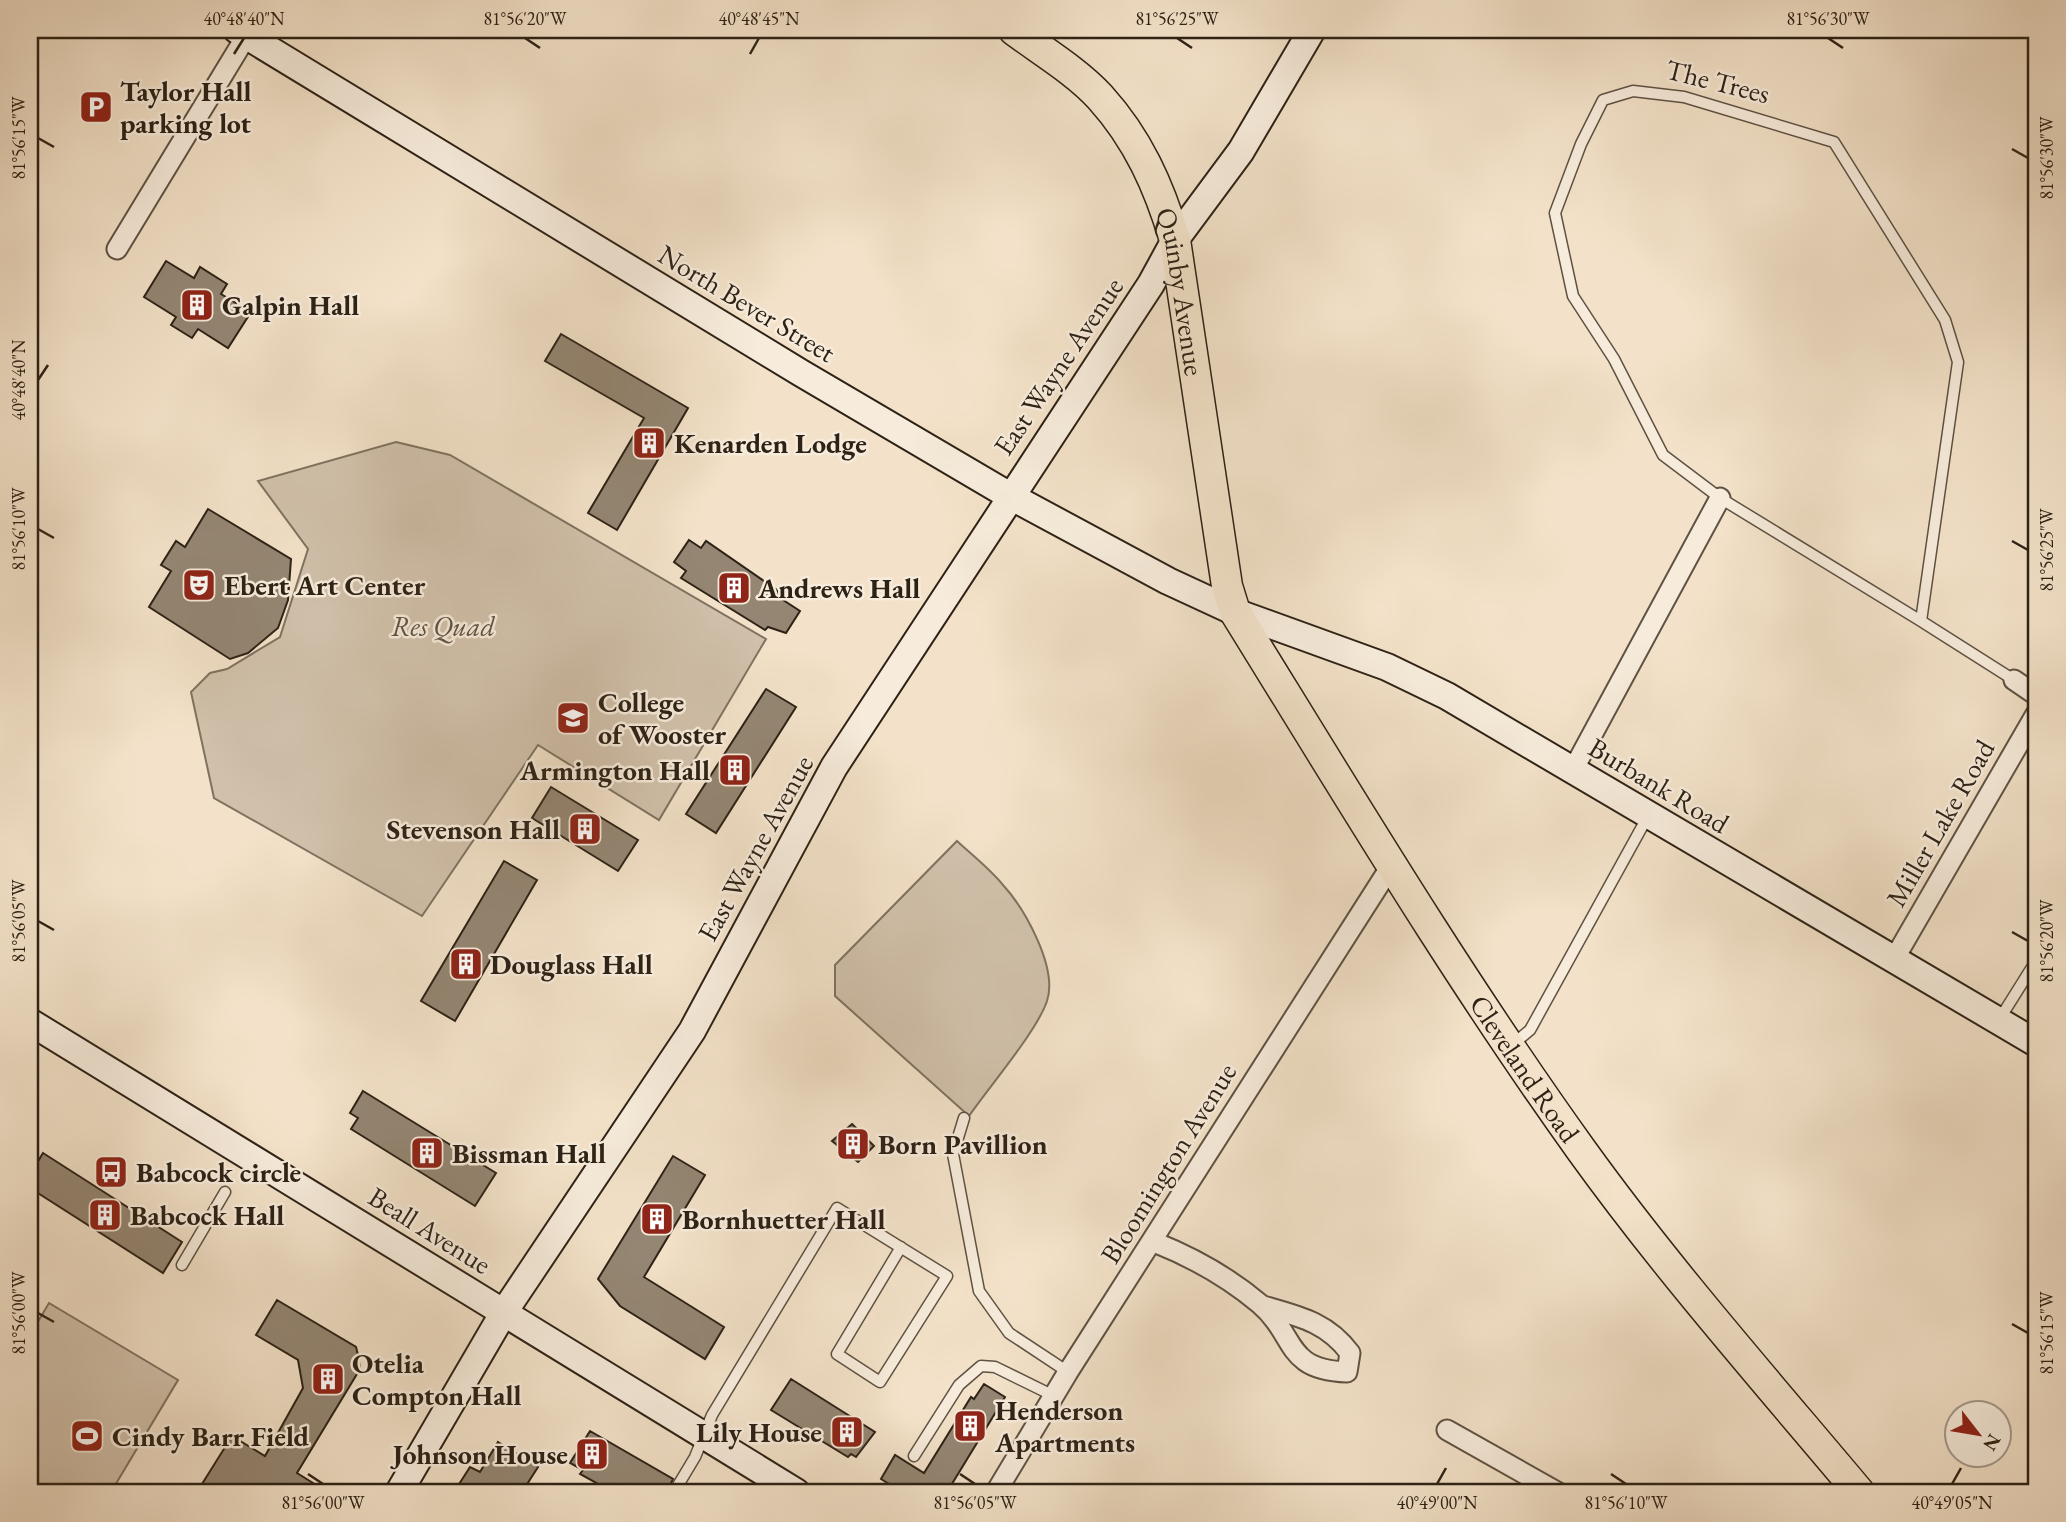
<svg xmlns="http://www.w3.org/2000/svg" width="2066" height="1522" font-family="'EB Garamond',serif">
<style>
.green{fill:#d1c1ab;stroke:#7f7260;stroke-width:2}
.building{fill:#948673;stroke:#2d2216;stroke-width:2}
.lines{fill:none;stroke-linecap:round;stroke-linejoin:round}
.lane-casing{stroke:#5e5243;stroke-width:13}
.street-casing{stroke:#5e5243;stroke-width:23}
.secondary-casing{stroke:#2d2216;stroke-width:30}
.primary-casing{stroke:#2d2216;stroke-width:33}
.lane{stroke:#f7ecdc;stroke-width:10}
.street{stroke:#f7ecdc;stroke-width:19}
.secondary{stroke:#f7ecdc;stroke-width:26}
.primary{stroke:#f3e2c9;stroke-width:30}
.ticks{fill:none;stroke:#2d2216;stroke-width:2.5}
.labels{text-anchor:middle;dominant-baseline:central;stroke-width:5;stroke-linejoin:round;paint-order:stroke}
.street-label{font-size:28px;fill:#2d2216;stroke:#f7ecdc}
.poi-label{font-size:28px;font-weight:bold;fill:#2d2216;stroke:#f7ecdc;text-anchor:start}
.park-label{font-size:28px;font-style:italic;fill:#5e5243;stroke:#f7ecdc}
.neatline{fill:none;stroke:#2d2216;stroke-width:2.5}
.ticks-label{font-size:18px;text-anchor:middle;fill:#2d2216}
</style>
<rect width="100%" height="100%" fill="#f3e2c9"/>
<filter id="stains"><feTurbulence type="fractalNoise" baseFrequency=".00286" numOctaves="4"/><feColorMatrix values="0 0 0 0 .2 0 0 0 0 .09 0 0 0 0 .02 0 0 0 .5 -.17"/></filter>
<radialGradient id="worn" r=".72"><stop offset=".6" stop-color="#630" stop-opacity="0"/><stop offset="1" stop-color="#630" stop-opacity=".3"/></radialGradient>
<!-- green -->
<path class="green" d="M396 442 450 455 766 639 659 820 538 745 422 916 214 798 191 692 210 673 227 669 280 637 308 549 258 481Z
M957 841C972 855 990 869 1003 885 1025 909 1058 968 1047 1001 1037 1031 989 1087 969 1116L835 996V965Z
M49 1303 178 1380 111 1492H30V1335Z"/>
<!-- building -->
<path class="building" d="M166 261 194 278 200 267 227 284 221 294 251 312 228 348 198 329 192 338 171 325 176 317 144 297Z
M561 334 688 408 617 530 588 513 644 418 545 361Z
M208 509 291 559 288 600 278 628 248 653 230 659 149 607 171 571 161 565 176 541 185 547Z
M689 540 701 548 706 541 777 590V596L800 611 786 633 768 627 765 630 681 578 686 571 674 562Z
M766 689 796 707 716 833 686 814Z
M551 787 638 840 618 871 532 818Z
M504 861 537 880 455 1021 421 1001Z
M363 1091 496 1173 475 1206 351 1129 358 1118 350 1113Z
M852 1124 874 1146 858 1162 832 1141Z
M43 1153 182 1242 163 1273 30 1188V1175Z
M673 1156 705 1175 644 1277 724 1327 705 1359 620 1306 598 1279Z
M277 1300 356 1347 358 1355 360 1369 297 1473 313 1483 308 1492H197L232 1436 265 1456 303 1388 298 1360 256 1335Z
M791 1379 875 1432 856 1457 851 1454 848 1457 771 1410Z
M984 1384 1005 1397 947 1492H902L881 1479 895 1455 924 1473 971 1397 974 1399Z
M590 1431 673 1479 667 1492H598L602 1486 580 1474 583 1470 570 1463Z
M498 1442 538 1467 522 1492H454L470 1467 480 1472Z"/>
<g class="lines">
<defs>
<path id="lane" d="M1921 621 1720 498 1663 455 1614 359 1573 296 1555 213 1581 144 1603 100 1633 91 1684 97 1834 142 1945 320 1958 362 1921 621 2014 680
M1999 1020 2036 961
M1512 1045 1530 1030 1648 816
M964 1118 953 1154 979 1291 1009 1333 1068 1372
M182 1265 225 1192
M914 1456 959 1385 981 1366 995 1367 1054 1396
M674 1492 695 1457 712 1415 837 1208 947 1276 880 1382 837 1354 901 1247"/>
<path id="street" d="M117 249 250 30
M2014 680 2036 695
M1573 770 1720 498
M1893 961 2036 714
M1154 1242C1192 1257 1228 1277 1260 1304 1297 1336 1284 1370 1347 1372L1350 1353C1327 1322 1298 1316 1263 1306
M1447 1430 1557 1492
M996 1492 1068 1372 1391 866"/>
<path id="secondary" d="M237 30 801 373 1010 496 1168 581 1235 612 1387 667 1447 696 2036 1043
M30 1022 796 1492
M399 1492 504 1312 692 1031 834 767 1151 284 1175 240 1241 151 1312 30"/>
<g id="primary">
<path id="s1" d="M1014 30C1042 51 1076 71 1100 97 1138 139 1159 186 1175 240L1227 586 1235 612C1347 793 1457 977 1582 1151 1667 1269 1765 1380 1859 1492"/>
</g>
</defs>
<!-- lane casing -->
<use href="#lane" class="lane-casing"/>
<!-- street casing -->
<use href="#street" class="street-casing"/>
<!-- secondary casing -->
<use href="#secondary" class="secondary-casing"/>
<!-- primary casing -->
<use href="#primary" class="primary-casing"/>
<!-- lane -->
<use href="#lane" class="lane"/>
<!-- street -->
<use href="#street" class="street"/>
<!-- secondary -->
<use href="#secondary" class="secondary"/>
<!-- primary -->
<use href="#primary" class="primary"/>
</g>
<!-- ticks -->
<path class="ticks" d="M525 38 540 48M1177 38 1192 48M1828 38 1843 48M234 54 244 38M750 54 759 38M38 138 54 147M2012 149 2028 158M38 380 48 365M38 529 54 538M2012 541 2028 550M38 921 54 930M2012 932 2028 941M38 1313 54 1322M2012 1324 2028 1333M308 1474 323 1484M960 1474 975 1484M1611 1474 1626 1484M1437 1484 1446 1468M1952 1484 1961 1468"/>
<!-- icons -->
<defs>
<symbol id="parking-square" viewBox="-11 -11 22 22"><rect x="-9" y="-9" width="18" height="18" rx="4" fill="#8f2418" stroke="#f7ecdc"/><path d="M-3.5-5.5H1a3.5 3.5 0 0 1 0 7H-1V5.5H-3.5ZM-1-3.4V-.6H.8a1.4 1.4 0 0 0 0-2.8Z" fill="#fff"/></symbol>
<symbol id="building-square" viewBox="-11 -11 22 22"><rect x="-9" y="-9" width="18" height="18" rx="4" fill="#8f2418" stroke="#f7ecdc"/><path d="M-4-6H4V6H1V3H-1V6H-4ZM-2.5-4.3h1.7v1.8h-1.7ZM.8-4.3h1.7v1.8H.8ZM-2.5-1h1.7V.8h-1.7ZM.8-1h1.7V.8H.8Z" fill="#fff"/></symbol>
<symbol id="theatre-square" viewBox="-11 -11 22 22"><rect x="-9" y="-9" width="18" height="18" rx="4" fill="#8f2418" stroke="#f7ecdc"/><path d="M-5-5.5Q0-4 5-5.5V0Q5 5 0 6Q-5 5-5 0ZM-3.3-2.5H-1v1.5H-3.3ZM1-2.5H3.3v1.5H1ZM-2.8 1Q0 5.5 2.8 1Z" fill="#fff"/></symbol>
<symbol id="university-square" viewBox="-11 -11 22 22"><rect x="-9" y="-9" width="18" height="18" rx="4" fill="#8f2418" stroke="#f7ecdc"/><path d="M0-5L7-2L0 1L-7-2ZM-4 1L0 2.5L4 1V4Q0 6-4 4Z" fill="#fff"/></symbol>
<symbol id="bus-square" viewBox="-11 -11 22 22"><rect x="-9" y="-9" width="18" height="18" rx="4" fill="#8f2418" stroke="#f7ecdc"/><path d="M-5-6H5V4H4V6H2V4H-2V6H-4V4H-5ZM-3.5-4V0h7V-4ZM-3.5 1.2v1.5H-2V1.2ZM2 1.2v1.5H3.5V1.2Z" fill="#fff"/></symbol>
<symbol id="stadium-square" viewBox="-11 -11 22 22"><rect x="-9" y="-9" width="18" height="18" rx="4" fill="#8f2418" stroke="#f7ecdc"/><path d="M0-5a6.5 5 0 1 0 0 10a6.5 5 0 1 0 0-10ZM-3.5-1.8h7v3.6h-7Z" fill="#fff"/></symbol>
</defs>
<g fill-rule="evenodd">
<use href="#parking-square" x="77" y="88" width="38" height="38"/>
<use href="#building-square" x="178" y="286" width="38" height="38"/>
<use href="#building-square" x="630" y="424" width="38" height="38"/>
<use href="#theatre-square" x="180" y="566" width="38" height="38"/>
<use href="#building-square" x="715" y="569" width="38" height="38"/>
<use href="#university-square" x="554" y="699" width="38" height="38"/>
<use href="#building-square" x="716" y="751" width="38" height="38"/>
<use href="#building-square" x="566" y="810" width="38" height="38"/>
<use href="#building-square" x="447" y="945" width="38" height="38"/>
<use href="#building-square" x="834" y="1125" width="38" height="38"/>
<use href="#building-square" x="408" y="1134" width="38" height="38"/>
<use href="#bus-square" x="92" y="1153" width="38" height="38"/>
<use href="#building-square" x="86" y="1196" width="38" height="38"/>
<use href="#building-square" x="638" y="1200" width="38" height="38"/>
<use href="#building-square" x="309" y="1360" width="38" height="38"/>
<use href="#building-square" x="951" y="1407" width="38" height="38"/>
<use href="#building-square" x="828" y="1413" width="38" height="38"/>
<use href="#stadium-square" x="68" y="1417" width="38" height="38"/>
<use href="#building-square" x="573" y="1435" width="38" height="38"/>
</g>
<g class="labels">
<!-- street labels -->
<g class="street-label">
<text transform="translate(1718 81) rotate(14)">The Trees</text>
<text stroke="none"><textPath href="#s1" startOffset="324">Quinby Avenue</textPath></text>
<text transform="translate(747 303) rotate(31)">North Bever Street</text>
<text transform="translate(1058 366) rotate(-56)">East Wayne Avenue</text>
<text transform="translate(1659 785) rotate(31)">Burbank Road</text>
<text transform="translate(1940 823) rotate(-60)">Miller Lake Road</text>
<text transform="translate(755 848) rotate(-61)">East Wayne Avenue</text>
<text stroke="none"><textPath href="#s1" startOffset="1190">Cleveland Road</textPath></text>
<text transform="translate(1168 1163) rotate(-58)">Bloomington Avenue</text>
<text transform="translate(430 1230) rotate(32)">Beall Avenue</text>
</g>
<!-- poi labels -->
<g class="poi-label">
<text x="120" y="91">Taylor Hall<tspan x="120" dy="32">parking lot</tspan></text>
<text x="222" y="305">Galpin Hall</text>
<text x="674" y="443">Kenarden Lodge</text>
<text x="224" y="585">Ebert Art Center</text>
<text x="758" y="588">Andrews Hall</text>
<text x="598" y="702">College<tspan x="598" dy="32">of Wooster</tspan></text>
<text x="710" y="770" text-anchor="end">Armington Hall</text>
<text x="560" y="829" text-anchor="end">Stevenson Hall</text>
<text x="490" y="964">Douglass Hall</text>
<text x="878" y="1144">Born Pavillion</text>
<text x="452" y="1153">Bissman Hall</text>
<text x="136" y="1172">Babcock circle</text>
<text x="130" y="1215">Babcock Hall</text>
<text x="682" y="1219">Bornhuetter Hall</text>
<text x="352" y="1363">Otelia<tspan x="352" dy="32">Compton Hall</tspan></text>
<text x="995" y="1410">Henderson<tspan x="995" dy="32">Apartments</tspan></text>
<text x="822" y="1432" text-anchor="end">Lily House</text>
<text x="112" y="1436">Cindy Barr Field</text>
<text x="568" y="1454" text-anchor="end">Johnson House</text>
</g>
<!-- park labels -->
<g class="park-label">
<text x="443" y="626">Res Quad</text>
</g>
</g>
<!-- margin -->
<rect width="2066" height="1522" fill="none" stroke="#f3e2c9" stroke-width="77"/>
<!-- north arrow -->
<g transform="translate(1978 1434) rotate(121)"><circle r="33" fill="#f7ecdc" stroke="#a69b8d" stroke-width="2"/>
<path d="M0-5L12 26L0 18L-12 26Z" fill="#8f2418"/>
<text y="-10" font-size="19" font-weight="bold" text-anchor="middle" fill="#2d2216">N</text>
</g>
<rect x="38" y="38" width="1990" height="1446" class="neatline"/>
<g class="ticks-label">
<text x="244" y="25">40°48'40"N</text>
<text x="525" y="25">81°56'20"W</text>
<text x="759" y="25">40°48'45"N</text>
<text x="1177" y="25">81°56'25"W</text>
<text x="1828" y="25">81°56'30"W</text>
<text transform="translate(19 138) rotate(-90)" y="6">81°56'15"W</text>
<text transform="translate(2047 158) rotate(-90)" y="6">81°56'30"W</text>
<text transform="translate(19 380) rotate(-90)" y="6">40°48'40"N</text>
<text transform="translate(19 529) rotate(-90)" y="6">81°56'10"W</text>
<text transform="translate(2047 550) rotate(-90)" y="6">81°56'25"W</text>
<text transform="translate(19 921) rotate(-90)" y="6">81°56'05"W</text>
<text transform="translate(2047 941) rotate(-90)" y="6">81°56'20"W</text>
<text transform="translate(19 1313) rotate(-90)" y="6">81°56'00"W</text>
<text transform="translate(2047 1333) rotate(-90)" y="6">81°56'15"W</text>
<text x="323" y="1509">81°56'00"W</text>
<text x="975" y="1509">81°56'05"W</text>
<text x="1437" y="1509">40°49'00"N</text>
<text x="1626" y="1509">81°56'10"W</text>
<text x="1952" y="1509">40°49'05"N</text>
</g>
<rect width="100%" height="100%" filter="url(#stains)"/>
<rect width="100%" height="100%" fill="url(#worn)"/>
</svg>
